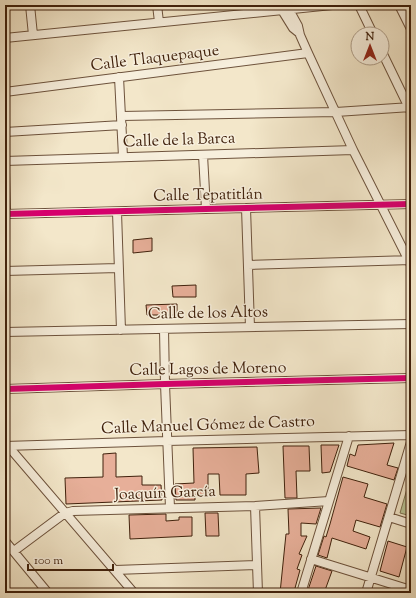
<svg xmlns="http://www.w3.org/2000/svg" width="416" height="598" font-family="'Sorts Mill Goudy',serif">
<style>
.pitch{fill:#bac597;stroke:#7d7352}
.building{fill:#e7af99;stroke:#40210c}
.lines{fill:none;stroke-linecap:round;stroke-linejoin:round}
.minor-casing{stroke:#6d523c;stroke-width:10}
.minor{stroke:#f7efdd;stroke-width:8}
.cycleway-casing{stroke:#f7efdd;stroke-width:8}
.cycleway{stroke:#d6006c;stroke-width:6}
.labels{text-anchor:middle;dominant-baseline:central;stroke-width:3;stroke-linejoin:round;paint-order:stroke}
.street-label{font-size:16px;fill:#40210c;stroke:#f7efdd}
</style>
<rect width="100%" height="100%" fill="#f3e7ca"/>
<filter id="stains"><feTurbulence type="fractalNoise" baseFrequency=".005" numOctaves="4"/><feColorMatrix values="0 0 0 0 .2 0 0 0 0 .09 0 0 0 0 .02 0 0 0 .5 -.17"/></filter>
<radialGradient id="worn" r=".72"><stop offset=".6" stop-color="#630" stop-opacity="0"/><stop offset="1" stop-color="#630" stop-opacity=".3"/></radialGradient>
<!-- pitch -->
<path class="pitch" d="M411 475V516L400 513Z"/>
<!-- building -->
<path class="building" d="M152 238V251L133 253V240Z
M196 285V297H173L172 286Z
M177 304V315H147L146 305Z
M394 443 387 465 398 468 394 480 347 466 350 454 355 456 358 445Z
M321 445H339L330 472 322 473Z
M283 446H309L310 471H296L297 498H285Z
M257 447 259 473 246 474V495H220L219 474H208V496L195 495V500H176L175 484 194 483 193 448Z
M116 453V477L142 476V485H161L162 500 66 504 65 478 103 477V454Z
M343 477 368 484 364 497 387 504 380 527 356 520 353 531 370 537 366 549 332 538 327 558 318 555 324 536 326 537 330 524Z
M321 508 316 524 301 523V536H307L299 554 302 555 297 569 300 570 295 588 297 589 295 593H280L286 534H289L288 509Z
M205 513H218L219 536H206Z
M166 514V521L179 520V517H192V536L130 539 129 515Z
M388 541 407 547 399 577 380 571Z
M316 566 332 571 324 593H307Z"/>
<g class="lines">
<defs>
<path id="minor" d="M30 5 33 35
M157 5 159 22
M359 5 373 34
M399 5 411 29
M287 6 298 26 300 35 308 53 353 150 411 265
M280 7 293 28 298 32
M5 38 332 5
M382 52 411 112
M119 77 123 157
M5 92 308 53
M122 116 336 112 411 107
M5 132 122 125
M203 155 206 209
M5 161 353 150
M5 172 6 213
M246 208 250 327
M117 212 121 330
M5 214 411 204
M248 265 411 260
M5 271 118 268
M164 329 165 384 170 508
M5 332 411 324
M5 389 165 384 411 378
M5 446 167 441 411 435
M8 446 134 593
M255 506 258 593
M389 517 411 524
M5 541 48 593
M14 551 65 513 73 511 255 506 329 501
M311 559 411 590
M115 570 257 565
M301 593 349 436
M366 593 411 442"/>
</defs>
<!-- minor casing -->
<use href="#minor" class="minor-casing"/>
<!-- minor -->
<use href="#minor" class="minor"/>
<defs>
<path id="cycleway" d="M5 214 411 204
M5 389 165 384 411 378"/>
</defs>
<!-- cycleway casing -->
<use href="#cycleway" class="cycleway-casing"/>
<!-- cycleway -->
<use href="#cycleway" class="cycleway"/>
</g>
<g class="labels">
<!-- street labels -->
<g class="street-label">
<text transform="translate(155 59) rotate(-7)">Calle Tlaquepaque</text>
<text transform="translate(179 141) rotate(-2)">Calle de la Barca</text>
<text transform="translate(208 196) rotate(-1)">Calle Tepatitlán</text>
<text transform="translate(208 314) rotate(-1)">Calle de los Altos</text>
<text transform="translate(208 370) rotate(-1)">Calle Lagos de Moreno</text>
<text transform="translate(208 426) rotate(-2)">Calle Manuel Gómez de Castro</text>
<text transform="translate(165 494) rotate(-2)">Joaquín García</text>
</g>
</g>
<!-- margin -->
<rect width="416" height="598" fill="none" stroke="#f3e7ca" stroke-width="20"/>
<rect x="6" y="6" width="404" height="586" fill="none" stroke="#40210c" stroke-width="2"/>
<rect x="10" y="10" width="396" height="578" fill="none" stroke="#40210c"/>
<!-- north arrow -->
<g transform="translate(370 46)"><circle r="19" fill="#f7efdd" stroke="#ae9d89"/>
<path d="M0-3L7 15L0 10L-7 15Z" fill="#8f2418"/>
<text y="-6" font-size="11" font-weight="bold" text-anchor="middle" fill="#40210c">N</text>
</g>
<!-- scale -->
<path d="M28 564v6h85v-6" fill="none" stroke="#40210c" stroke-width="2"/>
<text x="34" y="564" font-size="12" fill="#40210c" stroke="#f7efdd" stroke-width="3" paint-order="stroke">100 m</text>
<rect width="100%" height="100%" filter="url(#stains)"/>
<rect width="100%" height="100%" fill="url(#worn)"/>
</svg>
